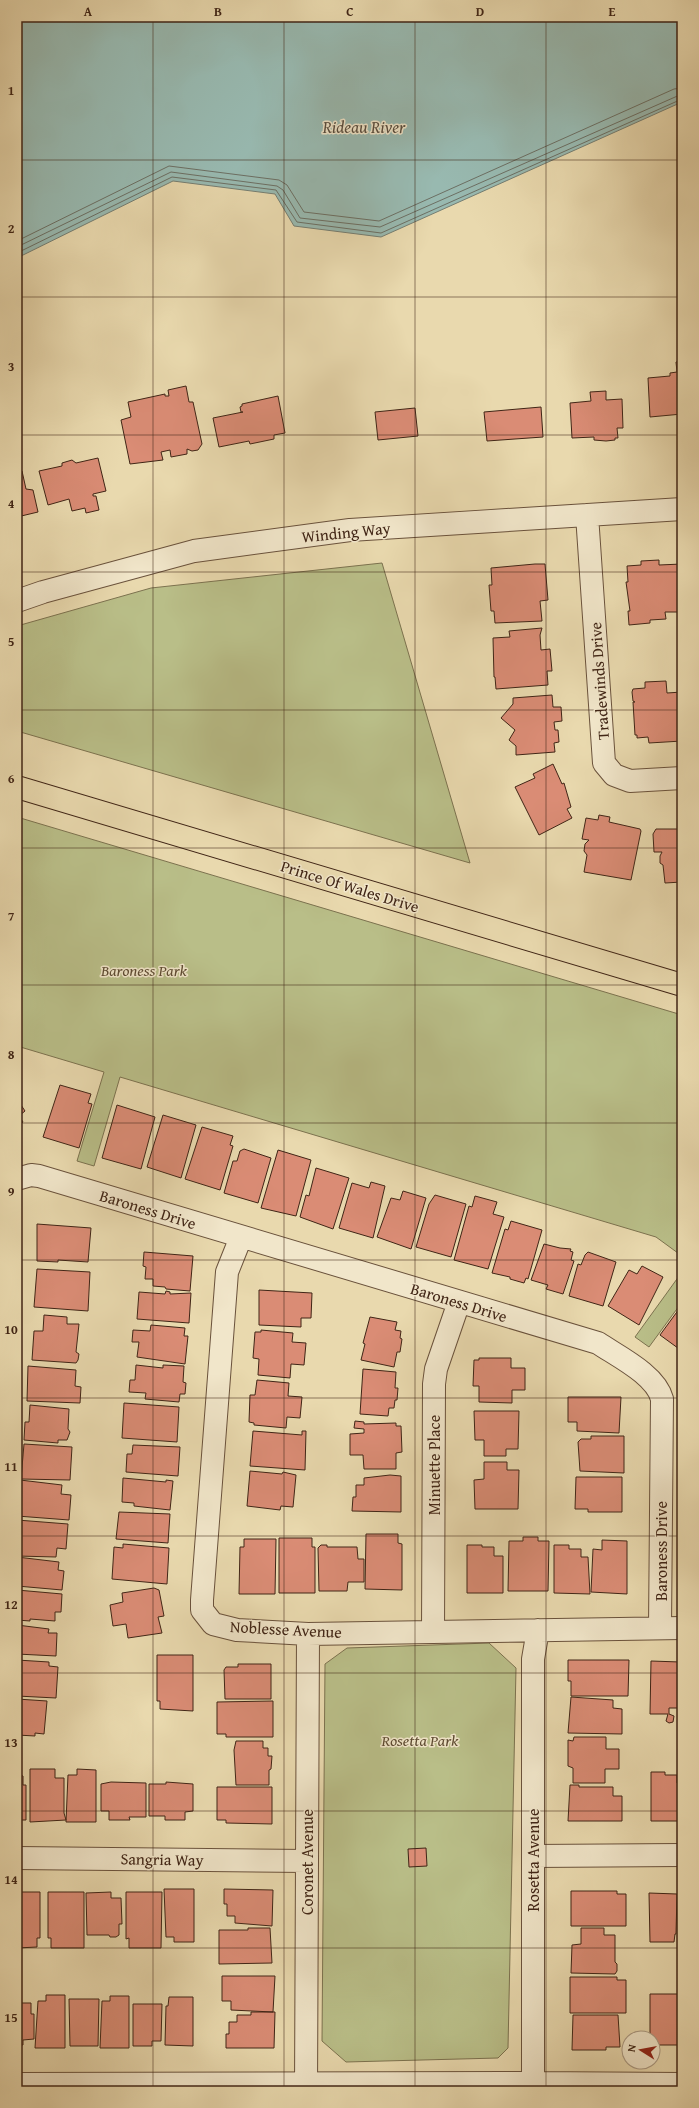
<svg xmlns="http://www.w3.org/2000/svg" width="699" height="2108" font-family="'Gentium Book Plus',serif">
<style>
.green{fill:#b9be88;stroke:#7c724f}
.water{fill:#98b9b0;stroke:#757e72}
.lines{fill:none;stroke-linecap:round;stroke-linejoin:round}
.shore{stroke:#6c6f63;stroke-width:1}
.building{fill:#da8c75;stroke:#402516}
.street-casing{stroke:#6a523c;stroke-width:24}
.primary-casing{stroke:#402516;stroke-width:24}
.street{stroke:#f1e6ca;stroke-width:22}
.primary{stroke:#e9d9ae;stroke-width:22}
.grid{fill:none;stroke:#402516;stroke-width:1;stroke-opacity:0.55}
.labels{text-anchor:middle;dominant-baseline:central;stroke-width:3;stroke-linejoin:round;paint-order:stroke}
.street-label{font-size:16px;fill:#402516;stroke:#f1e6ca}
.park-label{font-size:16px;font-style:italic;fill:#5e4b32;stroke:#f1e6ca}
.water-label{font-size:17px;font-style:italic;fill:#564a3c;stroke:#f1e6ca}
.neatline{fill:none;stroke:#402516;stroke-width:1.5}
.grid-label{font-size:13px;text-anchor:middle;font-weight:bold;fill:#402516}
</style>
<rect width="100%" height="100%" fill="#e9d9ae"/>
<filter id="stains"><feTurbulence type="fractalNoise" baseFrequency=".005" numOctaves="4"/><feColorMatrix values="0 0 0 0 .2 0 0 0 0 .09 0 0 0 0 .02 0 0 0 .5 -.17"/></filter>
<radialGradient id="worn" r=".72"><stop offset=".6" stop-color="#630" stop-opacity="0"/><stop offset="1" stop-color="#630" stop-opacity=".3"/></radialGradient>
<!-- green -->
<path class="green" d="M382 563 470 863 17 731V626L151 588Z
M17 817 682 1015V1256L656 1237 120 1077 94 1166 77 1161 104 1072 17 1046Z
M682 1272V1302L649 1347 635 1337Z
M489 1643 516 1668 508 2048 498 2058 346 2062 322 2041 325 1664 347 1648Z"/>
<!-- water -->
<path class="water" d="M17 17H682V102L381 237 294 226 275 194 173 181 17 258Z"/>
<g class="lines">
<!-- shore -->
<path class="shore" d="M17 241 169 166 279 180 287 185 304 212 379 221 674 89 682 88
M17 247 171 172 277 186 283 190 300 218 380 227 682 94
M17 253 172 177 276 190 297 222 381 233 682 99"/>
</g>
<!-- building -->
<path class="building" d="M682 361V414L650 417 648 378 670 376V373L677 372 676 362Z
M186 386 189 402H193L202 444 198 450 192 451 187 449V454L171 457 170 450 161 452 163 460 130 464 121 420 131 417 128 402 165 394V396H169L168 390Z
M606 391V400L622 399 623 428H617L618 438H615V440L606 441 594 440V437L572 438 570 403 591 401 590 392Z
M278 396 285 433 274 435V439L250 444 249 441 219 447 213 418 243 412H241L240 407 242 406V404Z
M541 407 543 437 487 441 484 412Z
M415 408 418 436 378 440 375 412Z
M98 458 106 491 93 494V496H96L99 510 86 513 85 508 72 511 69 499 48 505 39 471 62 466V463L72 460 76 463Z
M19 470V472L22 471 26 489 33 490 38 512 17 517V471Z
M659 560V565L682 564V612H665L666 619 650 620V623L629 625 628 611H630L626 582H628L627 566 641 565V561Z
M535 564H545L548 600 540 601 542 621 495 623 494 611H491L489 585H492L491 568Z
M542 628 540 635 541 650 550 649 552 671H547L548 685 496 689 495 677H494L493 638 510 637 509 631Z
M666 681 667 693 682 692V741L649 743 648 737 637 738V735H635L633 702H635L633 701 632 692 633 689 645 688V682Z
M552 695 553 707H561L562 721 554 722 555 730H558L559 742 554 743 555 752 516 755V746L509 740 515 730 501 718 513 704V698Z
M553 764 562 784 564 783 571 807 567 809 572 818 539 835 515 787 535 778 533 774Z
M599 815 610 817 609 822 640 829 641 831 631 880 584 872 587 855 584 851 585 844 589 840 582 839 586 818 598 820Z
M656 829H682V882L665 883 663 865 660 863V856L662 852H654L653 834Z
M60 1085 91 1094 88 1103 92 1104 79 1148 43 1137Z
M17 1099 25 1111 19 1116 23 1122 17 1127Z
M117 1105 155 1117 141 1169 102 1158Z
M163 1115 196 1125 181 1178 147 1167Z
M202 1127 233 1136 230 1145 233 1146 220 1190 185 1179Z
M244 1149 271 1158 258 1203 224 1193 233 1161H237L240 1151Z
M278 1150 311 1160 296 1216 261 1208Z
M316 1168 349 1178 333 1229 300 1217 306 1195 309 1196Z
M371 1182 385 1186 373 1238 339 1228 352 1183 369 1188Z
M403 1191 426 1198 411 1249 377 1237 391 1198 400 1200Z
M435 1195 466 1204 451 1257 416 1247 429 1204Z
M475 1196 497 1202 493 1214 504 1217 488 1269 454 1260 469 1206 472 1207Z
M511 1221 542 1230 528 1279 526 1278 524 1283 510 1279V1277L492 1273 505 1229 508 1230Z
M37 1224 91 1228 88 1262 58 1260V1262L37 1261Z
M544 1244 560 1248 571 1249 570 1251 573 1252 571 1260 574 1261 563 1294 546 1289 548 1285 531 1280Z
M144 1252 193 1256 190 1291 166 1289 165 1287 153 1286V1279H145L146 1267 143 1266Z
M588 1252 616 1262 603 1306 569 1296 578 1264 581 1265 585 1255Z
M642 1266 663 1277 639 1325 608 1306 629 1270 637 1274Z
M37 1269 90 1272 88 1311 34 1307Z
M259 1290 312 1293 311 1318H301V1327L259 1325Z
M166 1291 170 1292V1294L191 1293 189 1323 137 1319 139 1292 165 1294Z
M682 1305V1351L660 1335Z
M44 1315 67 1317V1324H79L76 1352 79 1354 78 1360 76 1363 32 1360 34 1331H43Z
M370 1317 397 1322 395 1330 401 1331 400 1338 402 1339 400 1352H397L394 1367 361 1360 365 1344 363 1343Z
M151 1325 185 1328 184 1336H188L185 1364 137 1357 139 1342H132L133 1330 150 1331Z
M261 1330 293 1333 292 1342 306 1343 304 1365 291 1364 290 1378 258 1375 259 1359 253 1358 255 1332H261Z
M479 1358H511V1368H525V1390H512V1403L479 1402V1386H473L474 1360H479Z
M136 1365 163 1368V1365L184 1366 183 1382 186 1383 185 1394H180L179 1402 145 1399 146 1393 129 1392 130 1380H135Z
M28 1366 76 1370 75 1386 81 1387 80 1403 27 1401Z
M363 1369 396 1372 395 1388H398L397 1400H395L394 1408H389L388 1416 360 1414Z
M257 1380 289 1383 288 1396 302 1397 300 1418 287 1417 286 1428 254 1425V1423L249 1422 250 1395H255Z
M568 1397H621L619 1433 577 1431V1422H568Z
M124 1403 179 1407 177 1442 122 1438Z
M30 1405 69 1409 68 1429 70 1432 67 1440H58V1443L24 1440 25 1422H29Z
M474 1411H519L518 1449H506V1456H484V1440H475Z
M355 1421 364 1422V1424L396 1423V1426H401L402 1452 396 1453V1469H364L363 1455H350V1434L364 1433V1429L354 1428Z
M253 1431 302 1435V1431H306L305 1470 250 1466Z
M591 1436H624V1473L580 1471 578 1442 581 1439H591Z
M24 1444 72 1447 70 1480 21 1479Z
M133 1445 180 1447 178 1476 126 1472 127 1454H132Z
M484 1462H507V1470H519L518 1509H475L474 1480 484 1479Z
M250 1471 282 1474 283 1472 296 1475 293 1507 281 1506 280 1510 247 1506Z
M390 1475 401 1476V1512L352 1511 353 1497H356V1485H364V1478Z
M576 1477H622V1512H588V1509H575Z
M123 1478 166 1482V1480L173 1481 170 1510 134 1506V1503L122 1502Z
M20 1480 62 1485 61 1494 71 1495 69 1520 17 1516V1496H19Z
M119 1512 170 1514 168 1543 116 1539Z
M17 1520 68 1524 66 1549 57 1548 56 1557 17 1556Z
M366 1534H398V1543L402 1544V1590L365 1589Z
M523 1537H538V1541H549L548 1591H508L509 1541H523Z
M279 1538H312V1547H315V1593H279Z
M244 1539H276L275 1594H239L240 1547H244Z
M602 1540 627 1541V1594L591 1592 593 1549 602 1550Z
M123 1544 169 1548 167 1584 112 1579 114 1547 123 1548Z
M321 1545H327V1547H357L358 1559H364V1582H348L347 1591H319L318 1548Z
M467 1545H482V1547H494V1556H503V1593H467Z
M554 1545H569V1549H581V1557H588L590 1594 554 1593Z
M17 1557 59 1562 58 1570 64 1571 62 1590 17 1586Z
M154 1588 159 1590 164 1616 158 1617 162 1633 128 1638 126 1624 113 1626 110 1605 123 1602 122 1593Z
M17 1590 62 1594 61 1612H55V1621L30 1619V1621L17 1620Z
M17 1625 49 1629 48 1633H57L56 1656 17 1654Z
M157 1655H193V1711L160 1709V1701H157Z
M17 1660 49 1662V1666L58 1667 56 1698 17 1696Z
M568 1660H629L628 1696H571V1681H568Z
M651 1661 680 1662 678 1708H669V1714L674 1716 673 1722 669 1723 666 1721 668 1714H650Z
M238 1664H271V1699H225L224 1670 226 1667H238Z
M571 1697 613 1700V1708L622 1709V1734L568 1733Z
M17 1699 47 1701 44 1734 35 1733V1736L17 1735Z
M273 1701V1737H226V1734H217V1702Z
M574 1737H606V1749H619V1769H605V1783H573V1768L568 1766V1740L573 1741Z
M236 1741H263V1748H268V1756H272L271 1769 269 1770V1785H236L234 1750Z
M30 1769H55V1778H64V1813L66 1820 30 1822Z
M77 1769 96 1770V1822H66L68 1775H77Z
M651 1772H665V1775H677V1783H682V1821H651Z
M17 1774 23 1776V1785H26V1820H17Z
M111 1782 146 1783V1817H129L130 1820H109V1811H101V1784Z
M166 1782 193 1784V1811L185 1812V1820H165V1816H149V1784H166Z
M570 1785H579V1787H613V1796H622V1821H568Z
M217 1787H272V1824L226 1823V1820H217Z
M426 1848 427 1866 409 1867 408 1849Z
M164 1889H194V1942H174V1937H166Z
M224 1889 273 1890 272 1926 235 1923V1916H227V1904H224Z
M571 1891H617V1894H626V1926H571Z
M17 1892H40V1938H37V1947L17 1948Z
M48 1892H84V1948H51V1938H48Z
M111 1892V1898H121L122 1924H119V1935L116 1937H110L109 1935H87L86 1893Z
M126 1892H162L161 1948H129V1938L126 1939Z
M649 1893 677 1894 676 1934H675L674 1942H650Z
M680 1894H682V1918H680Z
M248 1928H270L272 1963 219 1964V1930H248Z
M581 1928H604V1935H615V1962L617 1964V1971L615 1974 571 1973 572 1945 581 1944Z
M222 1976H275L273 2012 231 2010V2001H222Z
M570 1977H617V1980H626V2013H570Z
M650 1994H678V2045H653V2038H650Z
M46 1995H65V2048H35L38 2001H46Z
M110 1996H129V2048H100L102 2001H110Z
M169 1997H193V2046L165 2045 166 2006H168Z
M69 1999H99L98 2046H70Z
M17 2003H31V2014H34V2039L23 2040V2045H17Z
M133 2004H162L161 2041H152V2046H133Z
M251 2012H275L274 2048H226V2034H229V2022H237V2015H251Z
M573 2015H618L620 2047H606V2050H572Z"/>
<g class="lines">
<defs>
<path id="street" d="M587 515 604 763 614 775 630 781 682 778
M17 601 43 592 194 551 350 530 682 509
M17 1179 31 1175 39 1176 598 1343C619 1357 656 1375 662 1399L660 1628
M241 1237 227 1272 202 1600V1610L213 1624 237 1630 308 1634 682 1628
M433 1632 434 1384 436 1369 459 1302
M533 1856 682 1855
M17 1858 307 1861
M17 2084 533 2083 682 2084
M306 2091 308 1634
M533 2091V1659L538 1630"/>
<path id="primary" d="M17 787 682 985"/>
</defs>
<!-- street casing -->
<use href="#street" class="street-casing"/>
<!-- primary casing -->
<use href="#primary" class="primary-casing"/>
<!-- street -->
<use href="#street" class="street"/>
<!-- primary -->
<use href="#primary" class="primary"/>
</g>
<!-- grid -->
<path class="grid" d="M153 17V2091M284 17V2091M415 17V2091M546 17V2091M17 160H682M17 297H682M17 435H682M17 572H682M17 710H682M17 848H682M17 985H682M17 1123H682M17 1260H682M17 1398H682M17 1536H682M17 1673H682M17 1811H682M17 1948H682"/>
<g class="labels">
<!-- street labels -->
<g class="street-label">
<text transform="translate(346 532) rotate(-6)">Winding Way</text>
<text transform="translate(599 681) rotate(-94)">Tradewinds Drive</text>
<text transform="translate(350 886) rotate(17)">Prince Of Wales Drive</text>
<text transform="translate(148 1209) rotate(17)">Baroness Drive</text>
<text transform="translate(459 1302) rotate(17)">Baroness Drive</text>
<text transform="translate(434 1465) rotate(-90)">Minuette Place</text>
<text transform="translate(661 1551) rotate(-90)">Baroness Drive</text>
<text transform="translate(286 1629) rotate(3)">Noblesse Avenue</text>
<text transform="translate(162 1859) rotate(1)">Sangria Way</text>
<text transform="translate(533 1860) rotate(-90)">Rosetta Avenue</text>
<text transform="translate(307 1862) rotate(-90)">Coronet Avenue</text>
</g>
<!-- park labels -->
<g class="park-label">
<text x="144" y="970">Baroness Park</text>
<text x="420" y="1740">Rosetta Park</text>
</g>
<!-- water labels -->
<g class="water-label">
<text x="364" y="126">Rideau River</text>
</g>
</g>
<!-- margin -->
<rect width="699" height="2108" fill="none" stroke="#e9d9ae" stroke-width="44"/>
<!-- north arrow -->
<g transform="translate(641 2050) rotate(281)"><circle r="19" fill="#f1e6ca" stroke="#aa9982"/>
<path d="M0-3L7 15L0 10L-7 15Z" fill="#8f2418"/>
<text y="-6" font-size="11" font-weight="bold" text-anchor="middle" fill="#402516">N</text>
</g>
<rect x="22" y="22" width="655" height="2064" class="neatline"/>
<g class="grid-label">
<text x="88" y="16">A</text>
<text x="218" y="16">B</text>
<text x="350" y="16">C</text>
<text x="480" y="16">D</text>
<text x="612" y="16">E</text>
<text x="11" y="95">1</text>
<text x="11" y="233">2</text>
<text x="11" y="371">3</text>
<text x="11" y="508">4</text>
<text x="11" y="646">5</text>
<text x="11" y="783">6</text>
<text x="11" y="921">7</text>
<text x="11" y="1059">8</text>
<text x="11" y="1196">9</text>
<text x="11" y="1334">10</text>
<text x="11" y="1471">11</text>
<text x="11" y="1609">12</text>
<text x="11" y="1747">13</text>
<text x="11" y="1884">14</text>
<text x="11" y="2022">15</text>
</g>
<rect width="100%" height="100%" filter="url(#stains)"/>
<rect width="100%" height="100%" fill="url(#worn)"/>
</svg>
